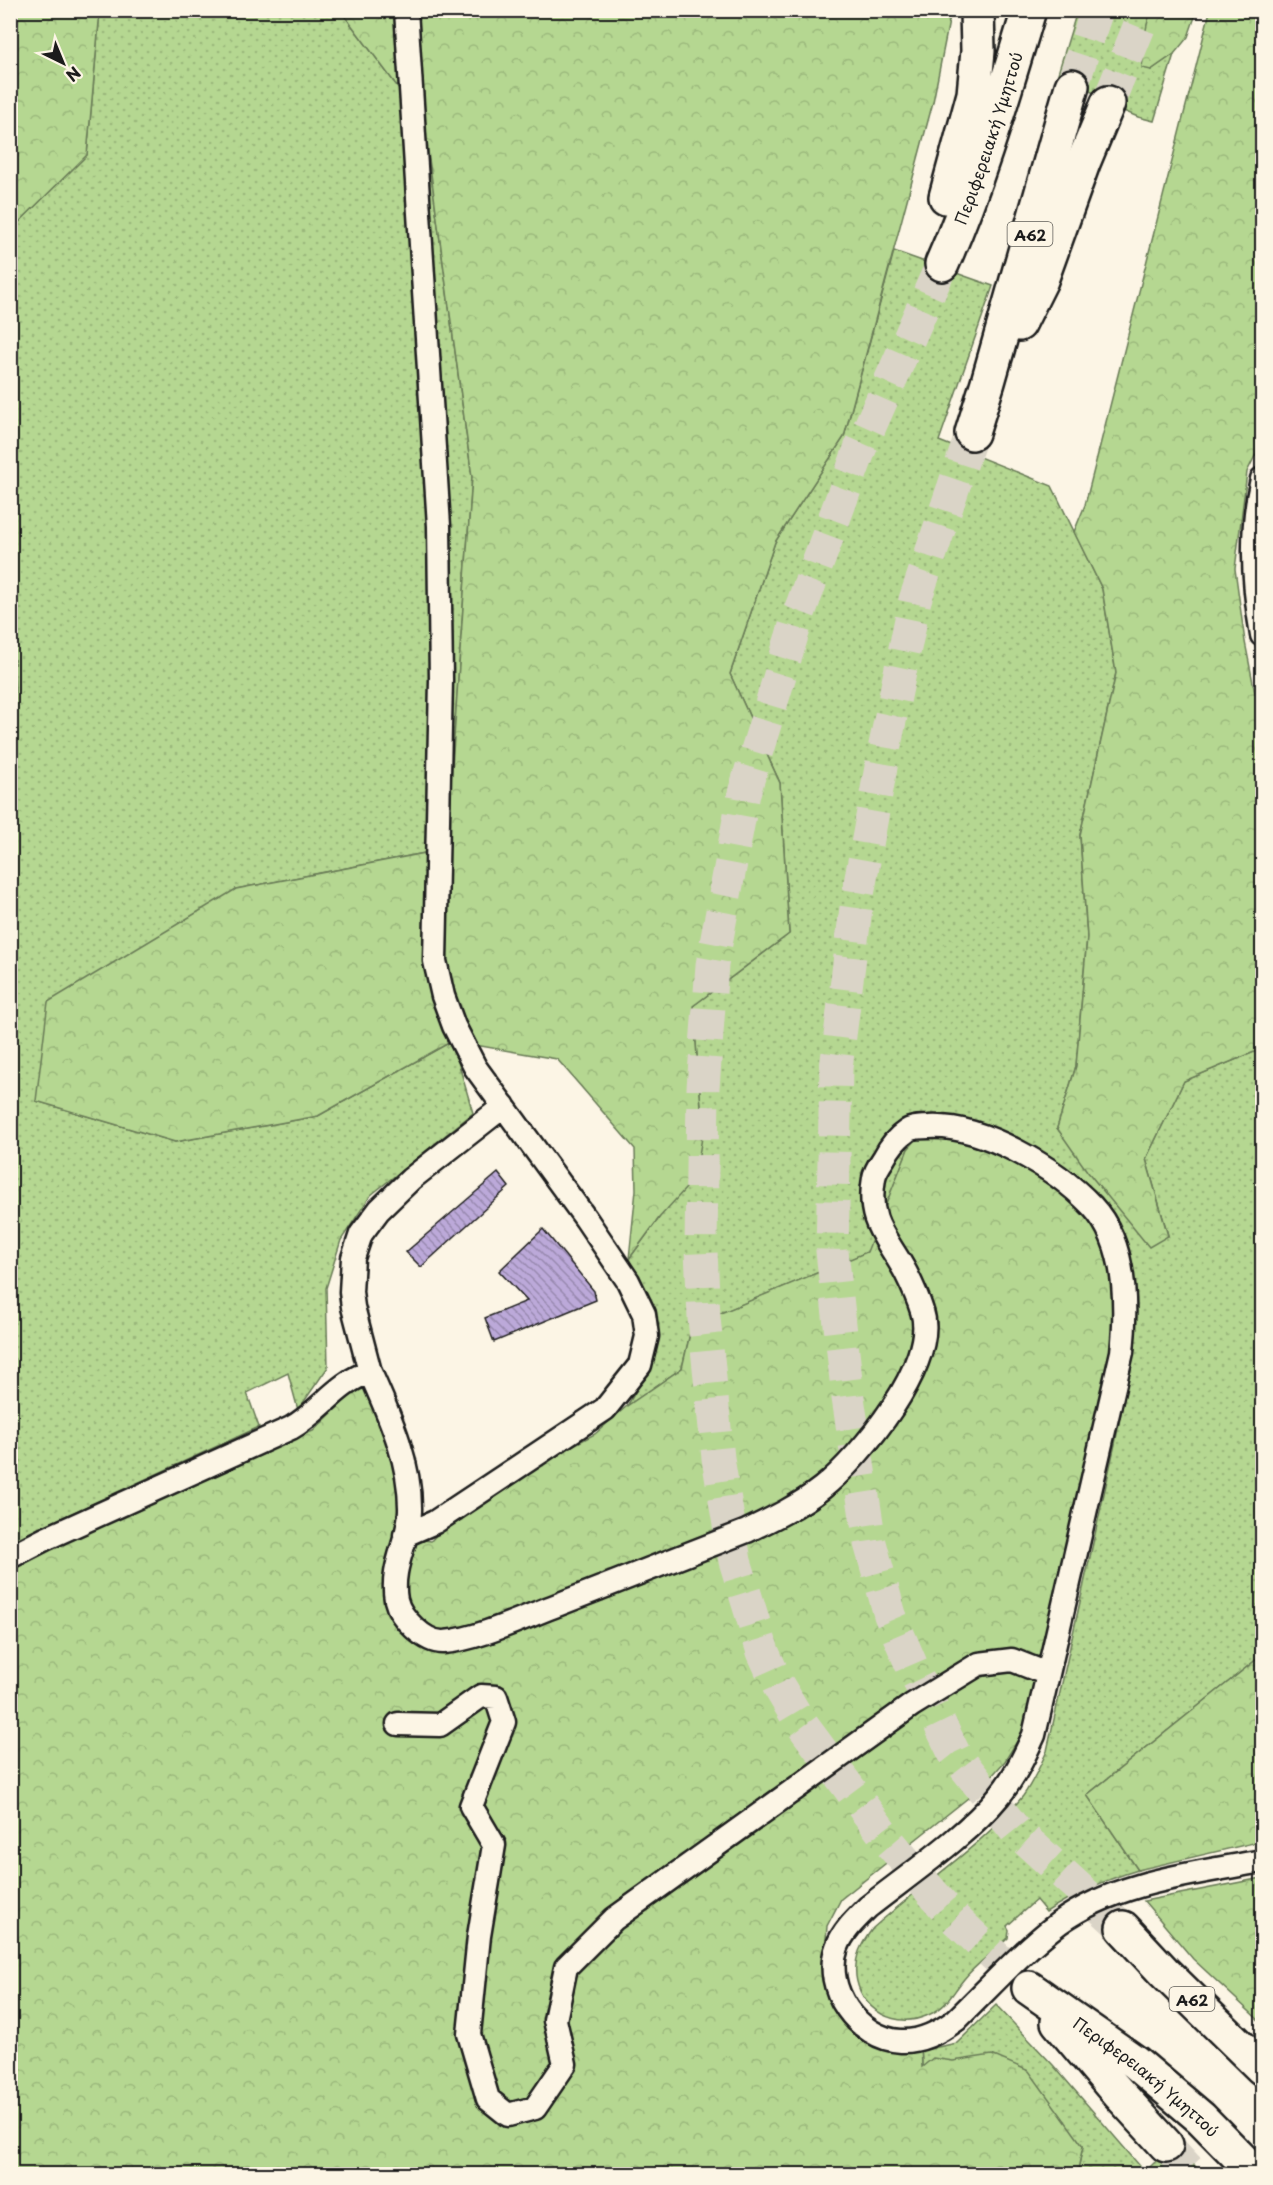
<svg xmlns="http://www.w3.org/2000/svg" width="1273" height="2185" font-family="'Playpen Sans',sans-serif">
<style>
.grass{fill:url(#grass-dots);stroke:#687a56;stroke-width:1.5}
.forest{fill:url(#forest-crowns);stroke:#687a56;stroke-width:1.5}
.building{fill:url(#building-back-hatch);stroke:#1c1c1c;stroke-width:1.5}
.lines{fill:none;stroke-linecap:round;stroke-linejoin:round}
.highway-tunnel{stroke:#dad4c7;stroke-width:33;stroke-dasharray:33 16;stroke-linecap:butt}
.street-casing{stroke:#1c1c1c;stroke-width:27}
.highway-casing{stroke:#1c1c1c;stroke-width:38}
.street{stroke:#fcf5e5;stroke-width:22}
.highway{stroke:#fcf5e5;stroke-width:33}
.labels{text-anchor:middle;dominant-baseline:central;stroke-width:4.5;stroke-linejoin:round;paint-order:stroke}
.shield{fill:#fcf5e5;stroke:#5f5d58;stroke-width:1.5}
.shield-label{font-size:15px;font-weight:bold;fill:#1c1c1c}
.street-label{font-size:16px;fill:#1c1c1c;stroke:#fcf5e5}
</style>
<defs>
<pattern id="grass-dots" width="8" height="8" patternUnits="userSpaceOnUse" patternTransform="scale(1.5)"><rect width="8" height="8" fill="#b5d791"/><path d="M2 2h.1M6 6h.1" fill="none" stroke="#9bb87c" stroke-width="1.8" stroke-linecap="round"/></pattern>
<pattern id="forest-crowns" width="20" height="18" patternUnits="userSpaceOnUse" patternTransform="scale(1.5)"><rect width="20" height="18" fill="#b5d791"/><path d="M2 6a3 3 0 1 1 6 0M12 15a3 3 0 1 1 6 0" fill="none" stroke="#9bb87c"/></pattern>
<pattern id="building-back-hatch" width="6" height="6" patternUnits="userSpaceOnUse" patternTransform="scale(1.5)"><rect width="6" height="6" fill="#bca9d9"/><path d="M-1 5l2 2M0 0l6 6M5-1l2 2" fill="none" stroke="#9889af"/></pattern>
</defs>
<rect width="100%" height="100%" fill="#fcf5e5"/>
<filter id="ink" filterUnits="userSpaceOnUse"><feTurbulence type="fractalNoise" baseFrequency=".0167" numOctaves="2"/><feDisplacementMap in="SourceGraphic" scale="12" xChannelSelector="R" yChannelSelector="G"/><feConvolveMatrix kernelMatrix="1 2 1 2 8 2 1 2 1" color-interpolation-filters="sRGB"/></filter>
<g filter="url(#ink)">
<!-- grass -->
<path class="grass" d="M100 11H341L424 122 472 477 451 781 425 853 236 889 36 1101 175 1142 318 1116 452 1041 473 1113 371 1195 341 1240 326 1288 328 1367 298 1410 288 1373 247 1393 259 1427 11 1541 10 707 15 703 10 505 11 230 87 155Z
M1077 11H1152C1142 29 1148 50 1151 70L1174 54 1154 121 1138 117 1097 100 1098 94 1056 80Z
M894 251 993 286 939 441 1052 486 1102 589 1116 673 1080 835 1087 937 1076 1066 1057 1128 1168 1235 1146 1159 1184 1081 1259 1050H1262V1655L1087 1795 1138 1870C1104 1880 1075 1893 1046 1912L1036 1900 1007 1926 1009 1930 1008 1938C994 1952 976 1964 964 1979 950 1996 948 2007 926 2016 890 2031 852 2003 856 1965 857 1950 865 1939 873 1928 922 1884 981 1847 1023 1796 1033 1782 1040 1766 1047 1751L1115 1444 1136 1334 1127 1269 908 1149 868 1252 692 1325 682 1368 627 1406 645 1376 659 1324 629 1259 659 1218 703 1132 693 1006 789 934 780 783 730 674 775 542 844 437Z
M996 2005 1053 2065 1145 2172 1173 2144 1203 2174H1077L1083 2146 922 2068 921 2043 928 2042V2049L957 2043Z"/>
<!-- forest -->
<path class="forest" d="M11 10 100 11 87 155 11 230Z
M1152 10 1197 11 1188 37 1174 54 1151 70 1142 68C1144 50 1144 26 1152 10Z
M341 11H951L933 102 844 437 775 542 730 674 780 783 789 934 693 1006 703 1132 695 1178 659 1218 629 1259 636 1190 635 1149 557 1059 452 1041 318 1116 175 1142 36 1101 48 1002 236 889 425 853 451 781 472 477 424 122Z
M1210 11H1262V442L1247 472 1235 569 1245 642 1255 693 1262 702V1050H1259L1184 1081 1146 1159 1168 1236 1149 1247 1087 1171 1057 1128 1076 1066 1087 937 1080 835 1116 673 1102 589 1074 532 1085 505Z
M10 505 15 703 11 707H10Z
M935 1118 1107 1215 1120 1319 1030 1720 1005 1761 983 1786 841 1899 827 1926 825 1952 867 2026 921 2043 922 2067 933 2058 953 2061 992 2055 1029 2071 1083 2146 1077 2174H11V1566L197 1475 313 1431 360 1386 379 1389 410 1470 400 1537 431 1541 463 1506 517 1464 564 1450 595 1434 627 1406 682 1368 692 1325 867 1252 908 1149Z
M1262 1655V1841L1138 1870 1087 1795Z
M1262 1878V2023L1193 1959 1144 1901Z"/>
<!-- building -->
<path class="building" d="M498 1173 509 1187 421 1267 406 1252Z
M543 1229 594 1291 596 1300 494 1342 485 1318 527 1301 499 1271Z"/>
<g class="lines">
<!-- highway-tunnel -->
<path class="highway-tunnel" d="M1072 86 1097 10
M1108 103 1146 10
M942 264 860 449 798 616 744 793 712 965 703 1088 701 1250 704 1318 718 1458 735 1561 763 1652 778 1685 800 1722 890 1843 952 1916 1029 1988
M972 433 915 600 885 745 857 900 836 1068 832 1251 848 1398 870 1543 890 1615 914 1671 954 1753 1016 1831 1123 1928
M1166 2145 1193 2174"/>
<defs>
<path id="street" d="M1262 479C1250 528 1253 585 1262 635
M370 1372 353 1307 351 1292 353 1258 361 1234 379 1210 411 1179 504 1106
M405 1535 435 1522 605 1409 640 1365 647 1336 644 1314 628 1281 586 1219 475 1067 454 1026 443 996 435 961 441 680 439 526 406 10
M10 1557 45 1539 291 1428C320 1412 337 1382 370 1372 389 1415 411 1462 410 1511 409 1542 390 1566 396 1600 400 1618 425 1643 444 1642 475 1640 523 1618 552 1607 617 1582 682 1556 747 1531 772 1519 799 1506 822 1488 860 1458 939 1362 922 1311 918 1298 912 1285 906 1273 887 1237 866 1223 874 1178 875 1171 880 1164 884 1158 889 1148 898 1137 907 1131 912 1127 923 1127 929 1127 982 1124 1056 1168 1092 1206 1127 1243 1127 1305 1122 1352L1034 1735C1024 1757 1014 1778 999 1796 966 1836 910 1874 868 1907 856 1919 843 1931 837 1947 822 1988 858 2039 901 2041 921 2042 940 2032 956 2020 989 1988 1022 1951 1059 1923 1117 1881 1194 1874 1262 1861
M398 1724 440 1725 481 1696 496 1697 504 1722 471 1806 494 1845 479 1936 469 2034 488 2099 508 2115 535 2108 565 2064 555 2020 566 1967 614 1919 912 1705 979 1664 1012 1660 1048 1674"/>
<g id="highway">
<path d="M946 197 974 94 978 51 977 10"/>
<path id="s1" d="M942 264C978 183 1003 96 1029 10"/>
<path d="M1019 324 1041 280 1083 163 1108 103"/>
<path d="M972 433 988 382 1072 86"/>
<path d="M1123 1928 1164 1972 1262 2068"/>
<path id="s2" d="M1029 1988 1135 2062 1201 2118 1256 2174"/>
<path d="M1058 2022 1112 2086 1166 2145"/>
</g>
</defs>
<!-- street casing -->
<use href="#street" class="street-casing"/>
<!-- highway casing -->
<use href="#highway" class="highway-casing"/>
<!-- street -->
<use href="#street" class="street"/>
<!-- highway -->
<use href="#highway" class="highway"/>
</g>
</g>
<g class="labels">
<!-- shield labels -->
<g class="shield">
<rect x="1007.5" y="222" width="45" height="24" rx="4.5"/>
<rect x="1169.5" y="1987" width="45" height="24" rx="4.5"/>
</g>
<g class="shield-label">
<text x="1030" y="234">Α62</text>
<text x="1192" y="1999">Α62</text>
</g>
<!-- street labels -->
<g class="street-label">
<text stroke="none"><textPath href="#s1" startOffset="134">Περιφερειακή Υμηττού</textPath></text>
<text stroke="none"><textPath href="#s2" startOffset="147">Περιφερειακή Υμηττού</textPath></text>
</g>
</g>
<!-- margin -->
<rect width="1273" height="2185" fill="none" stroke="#fcf5e5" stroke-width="36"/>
<rect x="18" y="18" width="1237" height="2149" fill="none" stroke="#1c1c1c" stroke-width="2" filter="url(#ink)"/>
<!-- north arrow -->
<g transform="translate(63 63) rotate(137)" stroke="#fcf5e5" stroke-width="4.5" paint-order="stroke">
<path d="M0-4.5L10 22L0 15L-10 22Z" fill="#1c1c1c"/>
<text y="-9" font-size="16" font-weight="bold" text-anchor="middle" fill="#1c1c1c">N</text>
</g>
</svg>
